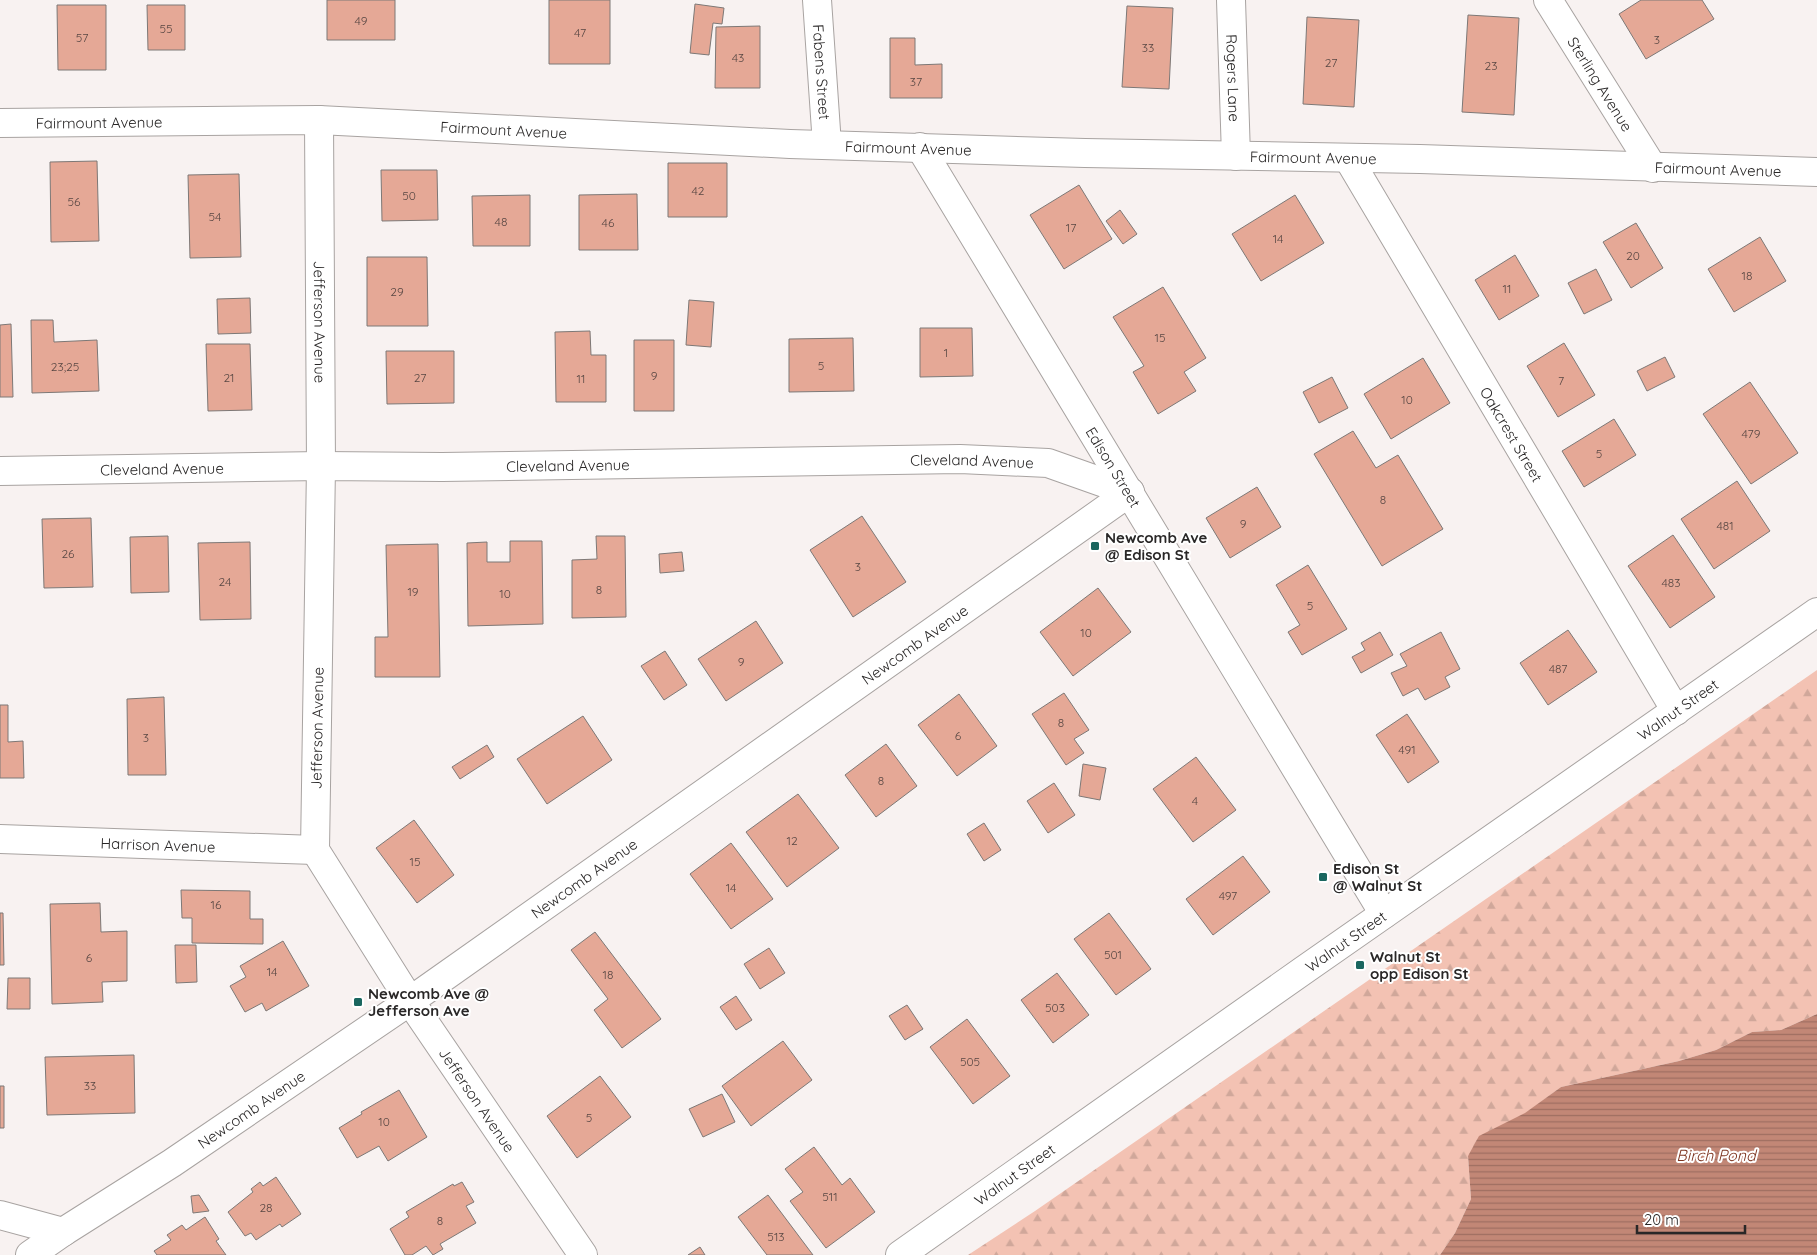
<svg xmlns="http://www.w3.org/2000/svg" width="1817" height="1255" font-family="Quicksand,sans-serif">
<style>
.forest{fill:url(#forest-firs)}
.water{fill:url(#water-rules)}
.building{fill:#e5a896;stroke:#7d7876}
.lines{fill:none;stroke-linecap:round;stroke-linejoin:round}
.minor-casing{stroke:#a8a3a1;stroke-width:30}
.tertiary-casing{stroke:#a8a3a1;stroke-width:30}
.primary-casing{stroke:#a8a3a1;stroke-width:30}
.minor{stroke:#fff;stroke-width:28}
.tertiary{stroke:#fff;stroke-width:28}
.primary{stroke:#fff;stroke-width:28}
.poi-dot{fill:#1a665f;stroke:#fff;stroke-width:2}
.labels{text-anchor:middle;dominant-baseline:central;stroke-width:4;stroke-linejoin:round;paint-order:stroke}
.number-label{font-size:12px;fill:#584743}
.street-label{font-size:15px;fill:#292727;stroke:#fff}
.poi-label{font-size:15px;font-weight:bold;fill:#292727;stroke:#fff;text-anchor:start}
.water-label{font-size:16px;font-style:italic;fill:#7d341f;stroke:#fff}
</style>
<defs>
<pattern id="forest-firs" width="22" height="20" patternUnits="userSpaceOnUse" patternTransform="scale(1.25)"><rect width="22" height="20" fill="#f3c2b3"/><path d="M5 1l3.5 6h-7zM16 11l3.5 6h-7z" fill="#d0a79a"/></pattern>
<pattern id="water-rules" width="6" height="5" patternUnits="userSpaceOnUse" patternTransform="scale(1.25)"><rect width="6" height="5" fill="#c28776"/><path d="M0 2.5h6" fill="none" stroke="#9e6e61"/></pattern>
</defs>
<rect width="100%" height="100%" fill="#f8f2f1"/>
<!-- forest -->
<path class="forest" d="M1817 670V1014L1781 1030 1752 1032 1716 1050 1679 1061 1561 1087 1468 1156 1471 1199 1455 1233 1440 1255H968L1035 1211Z"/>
<!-- water -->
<path class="water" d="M1817 1014V1255H1440L1455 1233 1471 1199 1468 1156 1479 1136 1525 1113 1561 1087 1679 1061 1716 1050 1752 1032 1781 1030Z"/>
<!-- building -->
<path class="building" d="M327 0H395V40H327Z
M549 0H610V64H549Z
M1641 0H1702L1714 19 1646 59 1619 14Z
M695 4 724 8 722 24 713 23 709 55 690 53Z
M57 5H106V70H58Z
M147 5H185V50H148Z
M1127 6 1173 8 1169 89 1122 87Z
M1468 15 1519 18 1514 115 1462 112Z
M1307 17 1359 20 1354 107 1303 104Z
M760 26V88H715L716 27Z
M890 38H915V65L942 64V98H890Z
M97 161 99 241 51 242 50 162Z
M668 163H727V217H668Z
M381 170H437L438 220 382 221Z
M239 174 241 257 190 258 188 175Z
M1079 185 1112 239 1064 269 1030 215Z
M637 194 638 250H579V195Z
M530 195V246H473L472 196Z
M1295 195 1324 243 1261 281 1232 234Z
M1120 210 1137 234 1123 244 1106 221Z
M1636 223 1663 268 1631 288 1603 242Z
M1760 237 1786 281 1734 312 1708 269Z
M1515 255 1539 296 1499 320 1475 280Z
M367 257H427L428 326H367Z
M1596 269 1612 300 1584 314 1568 283Z
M1163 287 1206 358 1184 372 1196 391 1158 414 1133 372 1144 366 1113 317Z
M250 298 251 333 218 334 217 299Z
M689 300 714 302 711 347 686 345Z
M31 320H53L54 342 97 340 99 391 32 393Z
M11 324 13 397H0V325Z
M920 328H972L973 376 920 377Z
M590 331 591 355H606V402H556L555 332Z
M853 338 854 391 789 392V339Z
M634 340H674V411H634Z
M1564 343 1595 395 1558 417 1527 366Z
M206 344H250L252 410 208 411Z
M386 351H454V403L387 404Z
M1665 357 1675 377 1647 391 1637 371Z
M1423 358 1450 403 1391 439 1364 394Z
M1332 377 1348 408 1319 423 1303 392Z
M1750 382 1798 453 1751 484 1703 414Z
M1614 419 1636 455 1584 487 1562 451Z
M1353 431 1376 468 1398 455 1443 529 1382 566 1314 454Z
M1737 481 1770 531 1714 569 1681 519Z
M1257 487 1281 527 1230 558 1206 518Z
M862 516 906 582 853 617 810 550Z
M91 518 93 587 44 588 42 519Z
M1673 535 1715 597 1670 628 1628 566Z
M168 536 169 592 131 593 130 537Z
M596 536H625L626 617 572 618V560L597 559Z
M510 541H542L543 624 468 626 467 543 487 542V562H510Z
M250 542 251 619 200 620 198 543Z
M438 544 440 677H375V637H388L386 545Z
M682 552 684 571 660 573 659 554Z
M1308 565 1347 629 1302 655 1288 632 1300 625 1276 585Z
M1098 588 1131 632 1073 676 1040 632Z
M756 621 783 663 726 701 698 659Z
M1568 630 1597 672 1548 705 1520 663Z
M1380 632 1393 655 1361 673 1352 657 1365 650 1361 643Z
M1441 632 1460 669 1445 677 1450 687 1425 700 1418 688 1403 696 1391 673 1407 666 1400 654Z
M665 651 687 685 664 700 641 666Z
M1064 693 1089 730 1074 739 1084 753 1066 765 1032 714Z
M959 694 997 746 957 776 918 725Z
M164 697 166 775H128L127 699Z
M0 705H8V742L23 741 24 778H0Z
M1407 714 1439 762 1408 783 1376 735Z
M583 716 612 760 547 804 517 759Z
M886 744 917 786 876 817 845 775Z
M487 745 494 757 460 779 452 767Z
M1196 757 1236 810 1193 842 1153 789Z
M1083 764 1106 768 1100 800 1079 796Z
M1054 783 1075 815 1048 833 1027 801Z
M798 794 839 848 787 887 746 832Z
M414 820 454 875 417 903 376 848Z
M984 823 1001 850 984 861 967 834Z
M731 843 773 899 731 929 690 874Z
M1243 856 1270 892 1213 935 1186 899Z
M181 890 250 891V919H263V944L192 943V918H182Z
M100 903 101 932 127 931V981L102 982 103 1002 52 1004 50 904Z
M0 913H3L4 965H0Z
M1109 913 1151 969 1116 995 1074 939Z
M595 932 661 1019 622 1048 594 1010 608 999 571 950Z
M283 941 309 986 266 1011 262 1003 245 1012 230 986 246 977 240 966Z
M175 945H196L197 982 176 983Z
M769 948 785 973 760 989 744 964Z
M1057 973 1089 1015 1053 1043 1021 1000Z
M8 978H30V1009H7Z
M736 996 752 1020 736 1030 720 1007Z
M907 1005 923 1029 905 1040 889 1016Z
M967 1019 1010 1076 973 1104 930 1047Z
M783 1041 812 1080 751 1126 722 1086Z
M134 1055 135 1113 47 1115 45 1057Z
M600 1076 631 1117 577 1158 547 1116Z
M0 1086H4V1128H0Z
M399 1090 427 1137 388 1161 379 1146 357 1158 339 1128 362 1114 361 1112Z
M722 1094 735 1122 703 1137 689 1109Z
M814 1147 842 1185 850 1178 875 1212 826 1248 790 1201 803 1192 785 1169Z
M276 1177 301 1214 282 1227 280 1224 256 1240 251 1233 245 1236 228 1212 253 1192 251 1189 260 1182 263 1186Z
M462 1182 474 1202 466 1206 476 1223 440 1244 443 1249 433 1255 426 1246 412 1255H405L390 1229 409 1217 406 1212 453 1184 454 1186Z
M199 1195 209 1211 193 1213 191 1196Z
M768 1195 813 1255H767L738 1217Z
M205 1217 219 1239 216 1241 226 1255H157L154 1251 171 1240 167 1235 182 1225 186 1230Z
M700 1247 705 1255H688Z"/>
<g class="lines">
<defs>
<g id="minor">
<path id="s1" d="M817 0 827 145"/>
<path id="s2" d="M1231 0 1236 156"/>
<path id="s3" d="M1548 0 1653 168"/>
<path id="s4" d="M319 120 321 466 315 850 410 1001 583 1255"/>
<path id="s5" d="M920 147 1384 914"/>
<path id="s6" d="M1348 158 1676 711"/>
<path id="s7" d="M0 471 321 466 442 467 960 459 1048 463 1130 492"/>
<path id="s8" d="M0 839 315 850"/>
<path d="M0 1215 63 1232"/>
<path id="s9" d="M30 1255 63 1232 172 1163 410 1001 1130 492"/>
</g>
<g id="tertiary">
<path id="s10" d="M0 123 319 120 790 144 1085 153 1420 159 1817 172"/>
</g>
<g id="primary">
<path id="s11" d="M900 1255 1304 970 1817 612"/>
</g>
</defs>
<!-- minor casing -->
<use href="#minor" class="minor-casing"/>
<!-- tertiary casing -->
<use href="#tertiary" class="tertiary-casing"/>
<!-- primary casing -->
<use href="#primary" class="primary-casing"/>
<!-- minor -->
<use href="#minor" class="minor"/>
<!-- tertiary -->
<use href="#tertiary" class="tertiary"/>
<!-- primary -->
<use href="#primary" class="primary"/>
</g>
<!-- markers -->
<g class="poi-dot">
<rect x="1090" y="541" width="10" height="10" rx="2.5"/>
<rect x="1318" y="872" width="10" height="10" rx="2.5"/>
<rect x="1355" y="960" width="10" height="10" rx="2.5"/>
<rect x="353" y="997" width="10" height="10" rx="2.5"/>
</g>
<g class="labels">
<!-- number labels -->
<g class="number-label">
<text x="361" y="20">49</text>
<text x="166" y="28">55</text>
<text x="580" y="32">47</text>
<text x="82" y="37">57</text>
<text x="1657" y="39">3</text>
<text x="1148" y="47">33</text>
<text x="738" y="57">43</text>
<text x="1331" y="62">27</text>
<text x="1491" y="65">23</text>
<text x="916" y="81">37</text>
<text x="698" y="190">42</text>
<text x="409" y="195">50</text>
<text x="74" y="201">56</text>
<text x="215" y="216">54</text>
<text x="501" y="221">48</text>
<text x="608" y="222">46</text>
<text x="1071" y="227">17</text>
<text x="1278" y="238">14</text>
<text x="1633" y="255">20</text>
<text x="1747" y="275">18</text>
<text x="1507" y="288">11</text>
<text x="397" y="291">29</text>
<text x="1160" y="337">15</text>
<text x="946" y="352">1</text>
<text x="821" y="365">5</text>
<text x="65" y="366">23;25</text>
<text x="654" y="375">9</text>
<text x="229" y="377">21</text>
<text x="420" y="377">27</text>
<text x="581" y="378">11</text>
<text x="1561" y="380">7</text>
<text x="1407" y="399">10</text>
<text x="1751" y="433">479</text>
<text x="1599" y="453">5</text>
<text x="1383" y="499">8</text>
<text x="1243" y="523">9</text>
<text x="1725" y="525">481</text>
<text x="68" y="553">26</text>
<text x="858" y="566">3</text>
<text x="225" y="581">24</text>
<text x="1671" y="582">483</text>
<text x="599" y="589">8</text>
<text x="413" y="591">19</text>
<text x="505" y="593">10</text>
<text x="1310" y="605">5</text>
<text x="1086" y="632">10</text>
<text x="741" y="661">9</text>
<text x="1558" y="668">487</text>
<text x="1061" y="722">8</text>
<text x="958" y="735">6</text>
<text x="146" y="737">3</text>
<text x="1407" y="749">491</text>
<text x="881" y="780">8</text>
<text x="1195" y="800">4</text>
<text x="792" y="840">12</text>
<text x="415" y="861">15</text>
<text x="731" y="887">14</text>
<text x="1228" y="895">497</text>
<text x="216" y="904">16</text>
<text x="1113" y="954">501</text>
<text x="89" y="957">6</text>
<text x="272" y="971">14</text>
<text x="608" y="974">18</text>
<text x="1055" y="1007">503</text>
<text x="970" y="1061">505</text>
<text x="90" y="1085">33</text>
<text x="589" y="1117">5</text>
<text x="384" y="1121">10</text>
<text x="830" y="1196">511</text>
<text x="266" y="1207">28</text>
<text x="440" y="1220">8</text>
<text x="776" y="1236">513</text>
</g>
<!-- street labels -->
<g class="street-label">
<text stroke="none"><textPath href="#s1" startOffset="72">Fabens Street</textPath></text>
<text stroke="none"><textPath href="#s2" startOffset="78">Rogers Lane</textPath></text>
<text stroke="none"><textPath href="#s3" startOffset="99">Sterling Avenue</textPath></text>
<text stroke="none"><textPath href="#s10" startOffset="99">Fairmount Avenue</textPath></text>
<text stroke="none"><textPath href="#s10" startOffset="504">Fairmount Avenue</textPath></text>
<text stroke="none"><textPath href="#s10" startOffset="909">Fairmount Avenue</textPath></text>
<text stroke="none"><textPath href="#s10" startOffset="1314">Fairmount Avenue</textPath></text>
<text stroke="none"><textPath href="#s10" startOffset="1719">Fairmount Avenue</textPath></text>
<text stroke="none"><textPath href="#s4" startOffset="202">Jefferson Avenue</textPath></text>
<text stroke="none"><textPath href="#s6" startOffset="321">Oakcrest Street</textPath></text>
<text stroke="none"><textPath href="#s7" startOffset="972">Cleveland Avenue</textPath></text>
<text stroke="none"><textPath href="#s7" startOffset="568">Cleveland Avenue</textPath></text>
<text stroke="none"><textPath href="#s5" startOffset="374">Edison Street</textPath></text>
<text stroke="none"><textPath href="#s7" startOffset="162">Cleveland Avenue</textPath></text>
<text stroke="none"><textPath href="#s9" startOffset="1075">Newcomb Avenue</textPath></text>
<text stroke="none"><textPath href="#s11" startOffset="950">Walnut Street</textPath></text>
<text transform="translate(317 728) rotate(-89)">Jefferson Avenue</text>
<text stroke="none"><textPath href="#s8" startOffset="158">Harrison Avenue</textPath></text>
<text stroke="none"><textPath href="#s9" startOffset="670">Newcomb Avenue</textPath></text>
<text stroke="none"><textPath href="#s11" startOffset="545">Walnut Street</textPath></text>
<text stroke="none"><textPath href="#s4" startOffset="1028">Jefferson Avenue</textPath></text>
<text stroke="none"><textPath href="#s9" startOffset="265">Newcomb Avenue</textPath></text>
<text stroke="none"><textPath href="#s11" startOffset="140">Walnut Street</textPath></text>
</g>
<!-- poi labels -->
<g class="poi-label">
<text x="1105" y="537">Newcomb Ave<tspan x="1105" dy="17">@ Edison St</tspan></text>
<text x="1333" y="868">Edison St<tspan x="1333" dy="17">@ Walnut St</tspan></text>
<text x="1370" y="956">Walnut St<tspan x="1370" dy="17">opp Edison St</tspan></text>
<text x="368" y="993">Newcomb Ave @<tspan x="368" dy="17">Jefferson Ave</tspan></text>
</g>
<!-- water labels -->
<g class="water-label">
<text x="1716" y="1155">Birch Pond</text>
</g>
</g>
<!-- scale -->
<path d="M1637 1225v8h108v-8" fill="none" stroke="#292727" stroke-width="2.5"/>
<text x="1644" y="1225" font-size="15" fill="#292727" stroke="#ffffff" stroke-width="4" paint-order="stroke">20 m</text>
</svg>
